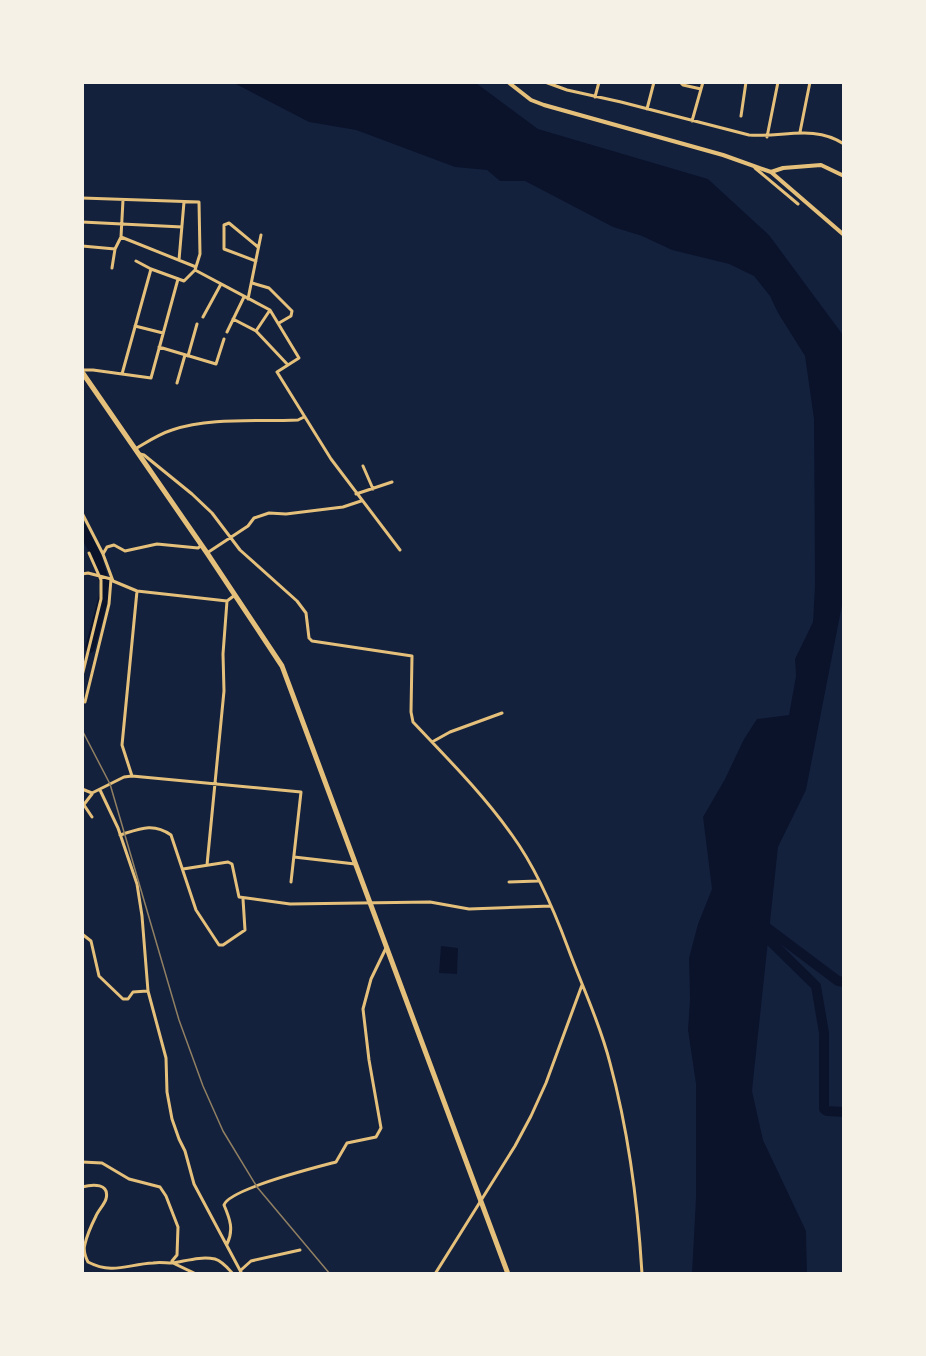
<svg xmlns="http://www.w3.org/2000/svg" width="926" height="1356" font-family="Rubik,sans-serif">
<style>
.water{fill:#0b132b}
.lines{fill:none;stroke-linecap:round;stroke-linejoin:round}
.river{stroke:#0b132b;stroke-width:10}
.minor{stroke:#e5c07b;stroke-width:3}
.tertiary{stroke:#e5c07b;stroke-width:4}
.trunk{stroke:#e5c07b;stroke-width:5}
.rail{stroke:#918062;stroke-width:1.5}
</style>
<rect width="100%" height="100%" fill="#14213d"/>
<!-- water -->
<path class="water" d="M234 83H476L538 129 708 179 769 235 843 335V600L806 790 778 847 752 1091 763 1140 806 1231 807 1273H692L696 1198V1084L688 1030 690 999 689 958 698 924 712 889 703 817 725 779 744 739 757 719 789 715 796 676 795 659 813 622 815 585 814 419 805 356 778 313 770 296 754 276 729 264 672 250 642 236 613 227 525 181H500L487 170 455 167 356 130 309 122Z
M441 946 458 948 457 974 439 973Z"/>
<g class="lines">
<!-- river -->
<path class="river" d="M82 528 96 555 106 588 90 648
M762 924 838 981 844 982
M758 929 816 986 824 1033V1109L827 1111 844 1112"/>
<!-- minor -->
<path class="minor" d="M545 82 567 90 621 102 749 135C781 138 814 124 844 144
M680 82 683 85 701 89
M595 97 599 82
M647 109 654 82
M741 116 746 82
M692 121 703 82
M800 132 810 82
M767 137 778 82
M755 168 798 204
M82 198 199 202 200 254 195 270 184 281 151 269 136 261
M82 222 182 227
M121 237 196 267
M82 246 115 249
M179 260 184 202
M256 261 224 249V225L229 223 258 247
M112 268 115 249 121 237 123 200
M195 270 270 310 299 358 277 372 331 459 400 550
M252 283 269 288 292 311 291 316 279 323
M248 299 261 235
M203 317 221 284
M233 319 256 331 288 365
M135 326 163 333
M256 331 270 310
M227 332 244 297
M159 347 216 364 224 339
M188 356 197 324
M82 370H93L151 378 178 279
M122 374 151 269
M177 383 185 355
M135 449C147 442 159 434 172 430 211 417 257 422 298 420L304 417
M140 454 144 455 192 494 212 513 240 550 297 601 306 613 309 638 312 641 412 656 411 712 413 722C447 758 483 794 512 835 536 868 554 910 568 948 582 986 600 1023 610 1063 628 1130 638 1205 642 1274
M363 466 373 489
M356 494 392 482
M82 513 103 554
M202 545 198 548 157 544 125 551 114 545 107 547 103 554 113 581 137 591 227 601 235 595
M207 553 248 526 254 518 269 513 286 514 343 507 361 501
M82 574 88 573 111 579 109 604 85 702
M82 676 101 599V580L89 553
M432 742 450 732 502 713
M132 776 122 745 137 591
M82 789 92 793 124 777 132 776 301 792 291 882
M100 790 118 828 137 884 142 916 148 991 166 1058 167 1092 172 1119 179 1139 185 1151 194 1184 242 1274
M84 805 92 817
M82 807 92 794
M120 835C139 829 153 822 171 835L196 910 219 945H223L245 930 243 899
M294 857 355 864
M207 865 224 691 223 654 227 601
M183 869 228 862 232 864 239 897 290 904 430 902 469 909 551 906
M509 882 538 881
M82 934 91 941 99 976 123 999H128L133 992 147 991
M82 1162 102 1163 129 1179 160 1187 166 1196 178 1227 177 1255 172 1261
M82 1187C93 1184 110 1183 106 1199 104 1205 98 1211 96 1216 92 1224 87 1235 85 1244 83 1250 85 1256 88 1262 113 1275 128 1264 153 1263 159 1262 166 1263 172 1263 186 1261 200 1256 215 1259 222 1261 228 1268 233 1274
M227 1244C234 1230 230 1219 224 1205 229 1189 317 1167 336 1162L347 1143 376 1137 381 1128 369 1060 363 1009 371 979 386 948
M173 1263 196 1274
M241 1270 251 1261 300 1250
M435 1274 515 1146 531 1116 546 1083 582 985"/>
<!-- tertiary -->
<path class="tertiary" d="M508 82 531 100 544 105 723 155 771 172 844 235
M771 172 783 168 821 165 844 176"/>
<!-- trunk -->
<path class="trunk" d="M82 372 207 553 282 666 508 1274"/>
<!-- rail -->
<path class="rail" d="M82 730 110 784 179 1020 203 1086 223 1131 257 1187 330 1274"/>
</g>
<!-- border -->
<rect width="926" height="1356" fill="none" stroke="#f6f1e7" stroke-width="168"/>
</svg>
